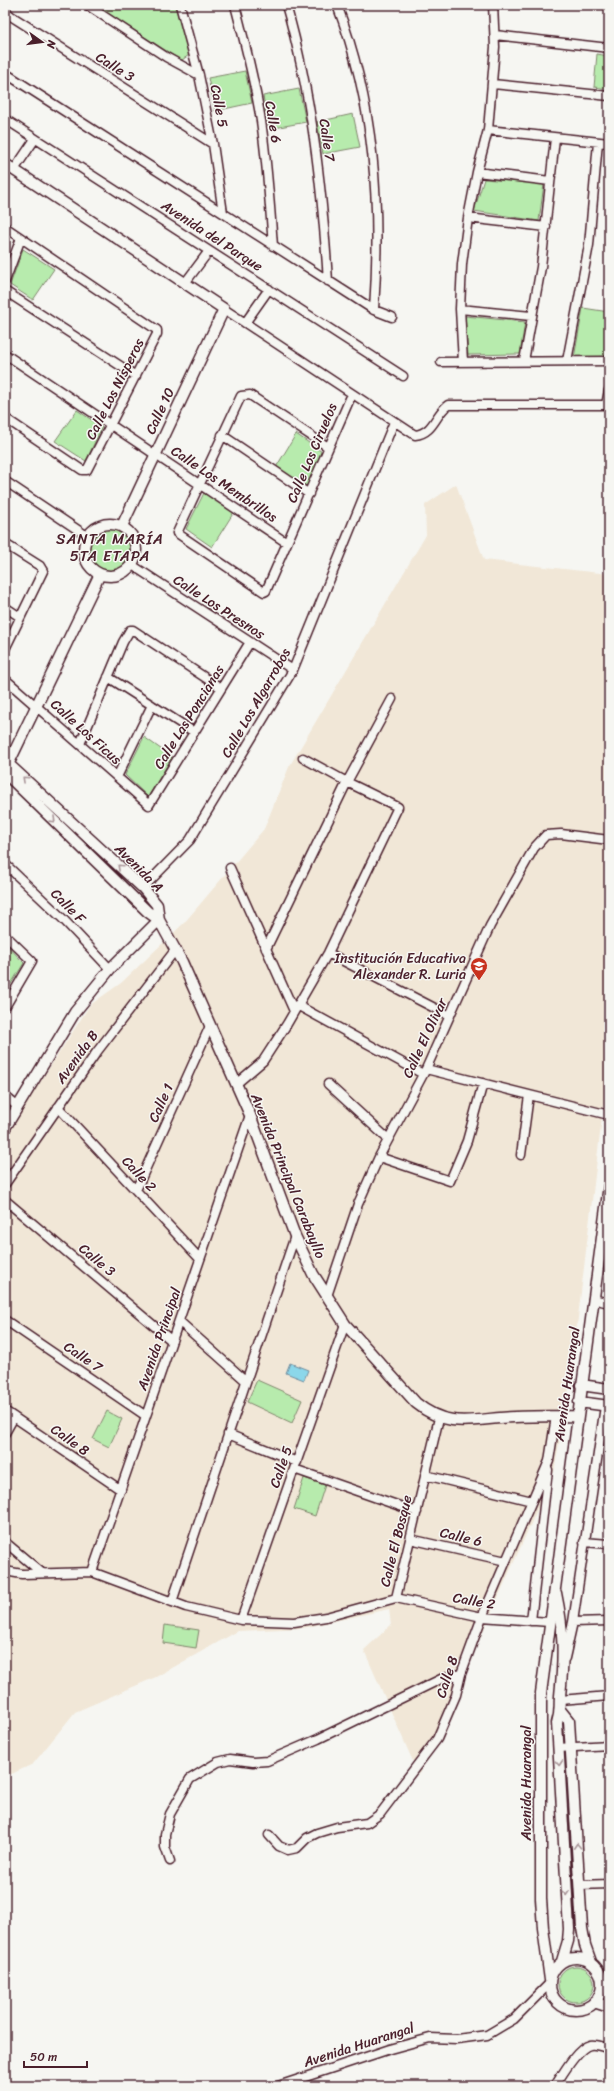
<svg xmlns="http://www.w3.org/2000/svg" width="614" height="2091" font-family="Sriracha,sans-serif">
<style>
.built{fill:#f1e7d7}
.green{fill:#b7ebad;stroke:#80856c}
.water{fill:#8bd7ea;stroke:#718d9e}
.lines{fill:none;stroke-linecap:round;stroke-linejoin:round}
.minor-casing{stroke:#4a1f2b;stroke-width:11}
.tertiary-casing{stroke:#4a1f2b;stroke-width:13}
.minor{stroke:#f6f6f2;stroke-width:8}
.tertiary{stroke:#f6f6f2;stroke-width:10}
.oneway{stroke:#a99598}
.labels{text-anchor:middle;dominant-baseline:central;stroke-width:3;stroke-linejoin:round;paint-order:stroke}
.street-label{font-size:14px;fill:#4a1f2b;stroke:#f6f6f2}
.poi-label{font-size:14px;fill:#4a1f2b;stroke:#f6f6f2;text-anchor:end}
.neighbourhood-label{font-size:15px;letter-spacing:1px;fill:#4a1f2b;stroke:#f6f6f2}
</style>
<rect width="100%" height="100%" fill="#f6f6f2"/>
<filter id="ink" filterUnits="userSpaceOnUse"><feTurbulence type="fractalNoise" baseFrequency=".025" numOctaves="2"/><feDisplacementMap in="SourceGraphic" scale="8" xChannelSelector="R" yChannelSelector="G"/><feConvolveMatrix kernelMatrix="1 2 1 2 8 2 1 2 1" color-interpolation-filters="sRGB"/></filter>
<g filter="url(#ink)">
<!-- built -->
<path class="built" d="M456 484 484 560 609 574V1059L570 1384 554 1472 419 1775 364 1650 391 1625 389 1609 303 1628 238 1631 156 1677 75 1712 33 1764 5 1777V1141L28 1101 90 1005 121 983 184 923 264 829 289 767 426 535 425 505Z"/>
<!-- green -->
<path class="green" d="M95 5H175L189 55 182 60 179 59Z
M597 54 609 56V89L594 87Z
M245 71 252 103 215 111 208 78Z
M299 89 306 122 269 129 263 96Z
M353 114 360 147 323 154 317 122Z
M484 179 544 184 539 221 474 211Z
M23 249 54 269 33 300 10 285Z
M583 308 609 312 608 356 574 358Z
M465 316 525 322 520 354 468 355Z
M77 410 102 427 86 461 55 441Z
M296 434 322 452 308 491 275 469Z
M204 493 234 512 212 547 186 529Z
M88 550a22 22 0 1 1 44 0a22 22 0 1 1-44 0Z
M144 737 172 757 148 797 125 775Z
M5 943 24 963 6 992 5 991Z
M257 1380 302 1400 292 1423 247 1402Z
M107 1411 122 1419 109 1447 93 1439Z
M304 1478 325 1485 315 1516 294 1509Z
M165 1625 199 1630 196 1648 163 1643Z
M558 1984a18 18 0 1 1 36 0a18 18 0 1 1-36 0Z"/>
<!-- water -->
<path class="water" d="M290 1363 308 1370 304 1380 286 1373Z"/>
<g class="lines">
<defs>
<path id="minor" d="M87 5 166 57 199 75
M180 5 199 75 213 144 223 213
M235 5C245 43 255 82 261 121 267 162 270 204 273 246
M286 5C312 95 322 188 328 281
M337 5C375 104 381 206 374 310
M5 10 11 16 213 144
M495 35 609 48
M5 73 374 310 392 317
M493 84 609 96
M5 119 403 376
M488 130 609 143
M14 170 35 139
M477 172 550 181
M468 218 546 227
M5 227 157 330V334L87 470H82L5 418
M5 281 21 238
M185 283 209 251
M5 291 136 376
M224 309 415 435C434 433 435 414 448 405H609
M460 309 531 316
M245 323 269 289
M5 354 287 543
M524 361 541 267 555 138
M567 361 589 245 598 142
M441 362 609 361
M463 362 460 309 462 264 468 218 477 172 488 130 495 47 493 5
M606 405 609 390
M222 435 309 494
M328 447 250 395 241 396 177 533 264 592 266 591 352 394
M5 481 87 536
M5 544 40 566 43 571 5 649
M132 565 293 670
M5 607 20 617
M108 677 194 732
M5 679 149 805 250 642
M80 744 123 642 130 630H133L221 688
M117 777 152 705
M5 864 63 919 110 969
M230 868 294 1011
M143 888 190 840 293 670 394 422
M5 935 32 961 5 1007
M266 949 347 782 392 699
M328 953 450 1016
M297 1005 423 1074
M426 1069 609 1115
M236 1084 263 1061 287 1024 328 953 398 807 347 782 303 758
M328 1084 388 1139
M5 1096 18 1107
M58 1107 200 1259
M521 1155 529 1095
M379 1157 450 1181 467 1141 483 1083
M5 1184 96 1053 176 949
M136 1190 210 1026
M5 1200 172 1341
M327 1296 358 1204 379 1157 426 1069 490 926 534 848 546 835 561 834 609 840
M593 1299 609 1303
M5 1320 146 1416
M179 1321 246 1381
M5 1411 121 1490
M5 1433 14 1417
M228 1434 297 1462
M294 1469 417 1512
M425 1475 532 1501
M410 1539 506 1561
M5 1542 42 1573
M584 1542 609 1544
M5 1571 22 1574 92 1572 186 1607 241 1620 294 1622 326 1617 396 1598 482 1617 549 1622
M92 1572 250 1115
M396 1598 439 1418
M172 1602 295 1236
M241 1620 345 1324
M531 1621 548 1470
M573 1622 609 1621
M565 1658 573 1622 605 1406
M560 1700 609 1696
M558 1748 609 1745
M269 1835 279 1846 288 1850 297 1848 307 1838 317 1833 337 1827 367 1823 380 1814 437 1739 456 1695 461 1674 482 1617 549 1461 556 1416
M170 1861 165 1847V1834L170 1814 190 1779 218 1762 230 1759 253 1762 267 1761 318 1739 443 1678 461 1674
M579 1885 609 1884
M278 2086 390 2049 430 2038 457 2039 487 2035 514 2019 550 1983
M555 2086C562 2075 577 2048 590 2045 597 2044 603 2047 609 2049"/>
<path id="tertiary" d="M5 164 224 309 122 526
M84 550a26 26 0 1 1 52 0a26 26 0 1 1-52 0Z
M5 761 143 888 157 905 159 920 182 962 250 1115 295 1236 313 1274 345 1324 416 1403C450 1431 476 1418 515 1417 536 1416 556 1416 577 1416
M5 771 100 574
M5 773 148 912 159 920
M5 1128 75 1012 110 969 159 920
M581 1385 609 1389
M579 1402 609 1406
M556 1593C564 1631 564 1657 560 1696 559 1708 561 1711 557 1723L569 1929 568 1941 562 1961
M561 1711 569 1721 582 1928 585 1945 591 1962
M550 1984a26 26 0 1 1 52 0a26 26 0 1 1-52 0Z
M550 1980 543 1928 541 1899V1693L609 1185
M594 2002 609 2007"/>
</defs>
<!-- minor casing -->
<use href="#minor" class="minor-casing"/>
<!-- tertiary casing -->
<use href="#tertiary" class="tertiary-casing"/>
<!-- minor -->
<use href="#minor" class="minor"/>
<!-- tertiary -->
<use href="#tertiary" class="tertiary"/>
</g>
<!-- one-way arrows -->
<defs><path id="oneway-chevron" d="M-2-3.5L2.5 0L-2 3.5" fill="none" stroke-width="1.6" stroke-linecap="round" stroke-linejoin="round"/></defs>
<g class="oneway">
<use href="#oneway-chevron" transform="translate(25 779) rotate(-137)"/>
<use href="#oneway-chevron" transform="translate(53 820) rotate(44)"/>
<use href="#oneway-chevron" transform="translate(120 867) rotate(-137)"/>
<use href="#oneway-chevron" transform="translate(559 1763) rotate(87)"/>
<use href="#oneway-chevron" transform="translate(577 1846) rotate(-93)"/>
<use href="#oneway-chevron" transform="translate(566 1893) rotate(86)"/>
</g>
</g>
<!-- icons -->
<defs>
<symbol id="school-pin" viewBox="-11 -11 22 30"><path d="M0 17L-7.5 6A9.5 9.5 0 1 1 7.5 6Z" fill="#c8321e" stroke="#f6f6f2"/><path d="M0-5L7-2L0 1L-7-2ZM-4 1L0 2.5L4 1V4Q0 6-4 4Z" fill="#fff"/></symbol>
</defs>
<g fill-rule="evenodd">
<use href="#school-pin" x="469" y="956" width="20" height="27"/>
</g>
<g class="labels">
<!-- street labels -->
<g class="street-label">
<text transform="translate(115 67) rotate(32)">Calle 3</text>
<text transform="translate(219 106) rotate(79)">Calle 5</text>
<text transform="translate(273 122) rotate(81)">Calle 6</text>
<text transform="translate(327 140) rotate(82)">Calle 7</text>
<text transform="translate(212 236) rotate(33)">Avenida del Parque</text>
<text transform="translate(115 389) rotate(-63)">Calle Los Nísperos</text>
<text transform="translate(160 411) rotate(-65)">Calle 10</text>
<text transform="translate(312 453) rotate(-67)">Calle Los Ciruelos</text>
<text transform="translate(224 484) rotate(34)">Calle Los Membrillos</text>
<text transform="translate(219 607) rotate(33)">Calle Los Presnos</text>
<text transform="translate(256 703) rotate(-60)">Calle Los Algarrobos</text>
<text transform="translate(189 717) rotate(-58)">Calle Las Poncianas</text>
<text transform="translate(86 732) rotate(42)">Calle Los Ficus</text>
<text transform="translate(139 868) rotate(45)">Avenida A</text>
<text transform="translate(68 906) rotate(45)">Calle F</text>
<text transform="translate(425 1038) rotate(-65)">Calle El Olivar</text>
<text transform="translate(77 1057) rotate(-54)">Avenida B</text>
<text transform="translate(161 1103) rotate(-66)">Calle 1</text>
<text transform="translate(139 1174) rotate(47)">Calle 2</text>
<text transform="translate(288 1176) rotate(68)">Avenida Principal Carabayllo</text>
<text transform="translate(97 1260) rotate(40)">Calle 3</text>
<text transform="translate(159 1339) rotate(-71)">Avenida Principal</text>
<text transform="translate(83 1357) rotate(34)">Calle 7</text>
<text transform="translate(567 1384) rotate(-82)">Avenida Huarangal</text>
<text transform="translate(70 1440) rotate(35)">Calle 8</text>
<text transform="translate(281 1467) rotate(-71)">Calle 5</text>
<text transform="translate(461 1537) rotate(13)">Calle 6</text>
<text transform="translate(396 1541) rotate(-76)">Calle El Bosque</text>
<text transform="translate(474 1601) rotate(10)">Calle 2</text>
<text transform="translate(447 1677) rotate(-72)">Calle 8</text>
<text transform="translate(526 1783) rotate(-90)">Avenida Huarangal</text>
<text transform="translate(359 2045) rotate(-18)">Avenida Huarangal</text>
</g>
<!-- poi labels -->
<g class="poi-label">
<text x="466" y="958">Institución Educativa<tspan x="466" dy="16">Alexander R. Luria</tspan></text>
</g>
<!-- neighbourhood labels -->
<g class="neighbourhood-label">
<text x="110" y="539">SANTA MARÍA<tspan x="110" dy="17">5TA ETAPA</tspan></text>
</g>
</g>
<!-- margin -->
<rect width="614" height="2091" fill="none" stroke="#f6f6f2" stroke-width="20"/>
<rect x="10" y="10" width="594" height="2071" fill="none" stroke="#4a1f2b" stroke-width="1.5" filter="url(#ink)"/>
<!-- north arrow -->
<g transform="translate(42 42) rotate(104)" stroke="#f6f6f2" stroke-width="3" paint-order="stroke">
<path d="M0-3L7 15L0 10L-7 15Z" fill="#4a1f2b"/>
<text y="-6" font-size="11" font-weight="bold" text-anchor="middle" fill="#4a1f2b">N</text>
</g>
<!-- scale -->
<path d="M24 2061v6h63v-6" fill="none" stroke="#4a1f2b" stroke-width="2"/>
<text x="30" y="2061" font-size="12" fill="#4a1f2b" stroke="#f6f6f2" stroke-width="3" paint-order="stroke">50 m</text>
</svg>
